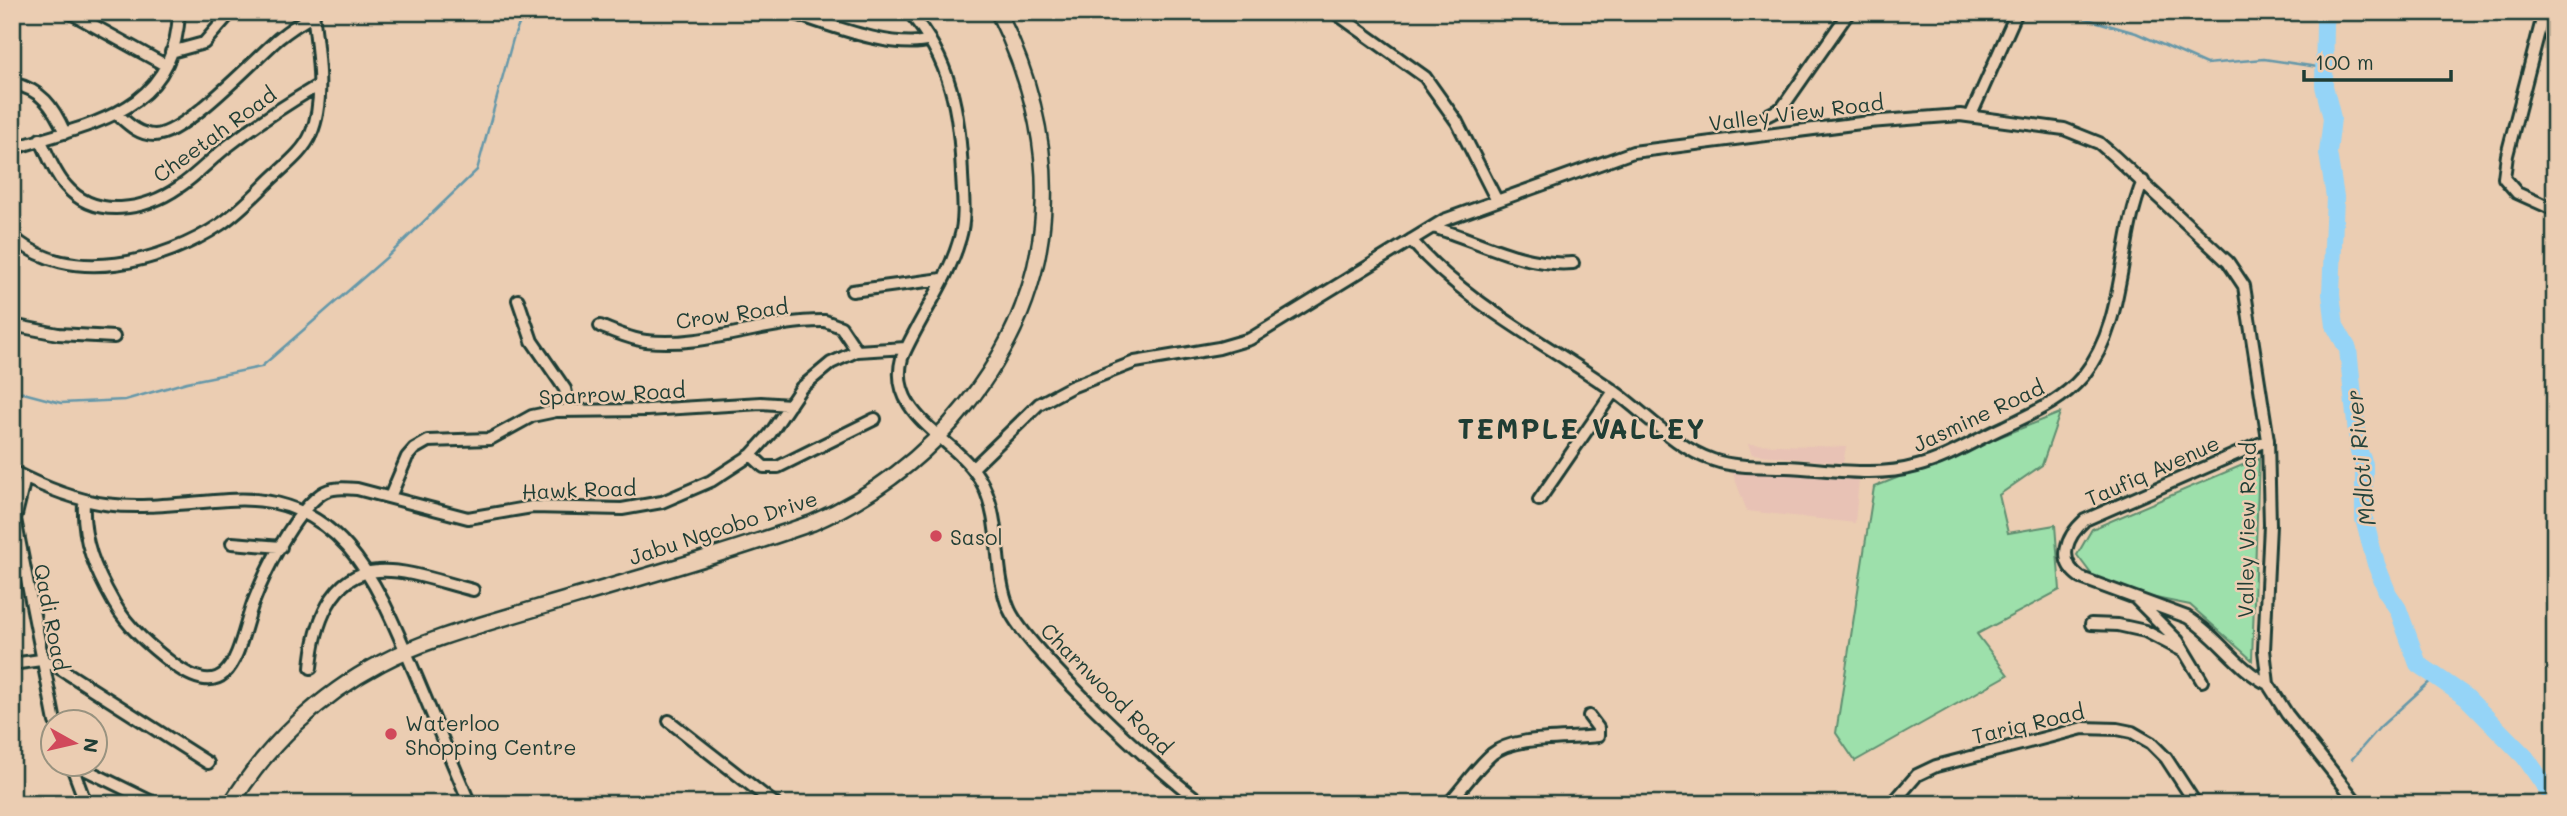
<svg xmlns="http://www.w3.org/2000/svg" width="2567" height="816" font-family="Mali,sans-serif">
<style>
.built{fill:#e8c2b5}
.green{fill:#9de0ab;stroke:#5e8e70;stroke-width:2}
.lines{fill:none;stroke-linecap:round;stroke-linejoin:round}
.stream{stroke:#6698a9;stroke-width:2.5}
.river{stroke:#95d4f7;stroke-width:18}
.minor-casing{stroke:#1f3d34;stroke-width:16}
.secondary-casing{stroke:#1f3d34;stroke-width:19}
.minor{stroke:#ebcdb2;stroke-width:10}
.secondary{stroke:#ebcdb2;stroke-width:14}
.poi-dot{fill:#d1495b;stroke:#ebcdb2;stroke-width:2.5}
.labels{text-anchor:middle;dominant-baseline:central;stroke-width:5;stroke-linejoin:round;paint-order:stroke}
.street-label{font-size:21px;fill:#1f3d34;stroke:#ebcdb2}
.poi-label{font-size:21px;fill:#1f3d34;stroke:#ebcdb2;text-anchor:start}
.water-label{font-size:23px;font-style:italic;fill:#25453e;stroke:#ebcdb2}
.district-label{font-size:28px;font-weight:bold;letter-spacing:2px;fill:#1f3d34;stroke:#ebcdb2}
</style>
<rect width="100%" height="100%" fill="#ebcdb2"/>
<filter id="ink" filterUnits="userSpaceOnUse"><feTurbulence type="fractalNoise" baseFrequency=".0143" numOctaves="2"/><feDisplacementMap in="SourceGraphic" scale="14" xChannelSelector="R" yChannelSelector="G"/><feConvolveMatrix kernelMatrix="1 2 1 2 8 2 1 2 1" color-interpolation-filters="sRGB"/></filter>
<g filter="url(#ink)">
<!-- built -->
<path class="built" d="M1748 444 1846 447 1843 463 1752 454Z
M1728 461 1859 479 1855 523 1747 511Z"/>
<!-- green -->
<path class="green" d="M2060 413 2042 465 1999 495 2008 533 2055 525 2060 590 1977 634 2008 675 1855 761 1836 733 1874 487Z
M2259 458 2252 660 2190 605 2101 587 2077 555 2092 529Z"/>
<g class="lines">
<!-- stream -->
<path class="stream" d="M2063 12 2136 33 2206 64 2264 59 2324 68
M12 390 61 403 125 400 187 382 261 367 387 257 477 170 513 39 524 12
M2352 759 2380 727 2435 677"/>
<!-- river -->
<path class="river" d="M2328 12 2325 23 2324 86 2332 118 2328 153 2335 197 2331 294 2335 326 2348 349 2359 452 2364 464V519L2376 564 2388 594 2398 609 2418 664 2466 697 2525 757 2555 800"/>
<defs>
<path id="minor" d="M69 12 165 65
M790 12C827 24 894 51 930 40
M909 12C951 59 960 114 962 175 963 196 966 218 960 238 948 281 919 318 902 358 886 418 961 439 983 485 1002 523 993 570 1009 609 1027 650 1164 778 1204 804
M1334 12 1425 77 1457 122 1496 199
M2544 12 2507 155 2504 178 2517 193 2555 210
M171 52 204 43 231 12
M12 83C42 90 53 106 65 133
M118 115C128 124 139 135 155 135 185 134 254 60 278 39 289 30 301 22 314 15
M1768 115 1782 108 1849 12
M1971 115 2017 12
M40 139C48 155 54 173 66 186 95 220 146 210 179 187 197 175 211 159 228 146 256 124 287 104 317 86
M12 149C89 123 175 115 179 12
M1433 227C1480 241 1523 267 1573 263
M12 236C68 288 165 262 221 224 239 212 254 196 269 181 283 167 303 153 311 134 326 100 317 48 313 12
M1411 240C1467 305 1545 342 1614 391 1645 413 1676 448 1713 460 1736 468 1762 466 1786 467 1830 469 1875 478 1917 466 1948 458 1975 440 2004 427 2033 413 2061 402 2083 376 2127 321 2117 244 2143 181
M852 291 942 279
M518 300 532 341 565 389 570 410
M12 325 58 334 114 337
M600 326C615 332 630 339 646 341 707 348 765 320 825 321L841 327 857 351
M751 455 764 467H778L875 419
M973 468 1039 404 1071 387 1135 362 1219 348 1250 339 1444 220 1633 152 1869 122 1960 115 2064 129 2099 143 2114 156 2228 262 2244 286 2268 440 2270 525 2264 650 2268 684 2287 714 2358 804
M12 471C101 517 133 507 228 500 342 492 377 583 414 671 433 716 451 760 470 804
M25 478 15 519 55 722
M390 497 407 457 414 449 428 441 490 439 532 416 556 411 647 410 761 403 790 405
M1539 500 1614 391
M84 502C82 540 95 570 114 603 128 628 151 647 173 664 234 709 238 645 253 603 265 572 293 514 321 494 331 487 344 488 357 489L468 518 532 507 622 509 662 502 711 481 751 455 770 434 801 388 831 363 857 351 906 348
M232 543 281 547
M2135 598 2178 641 2202 681
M2091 624 2118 625 2145 631 2183 651
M12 664 41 660 53 664 208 763
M311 668C314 628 330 573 378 571 409 569 443 583 473 590
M2268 684C2236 668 2217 635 2187 617L2081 578C2056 561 2066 537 2085 520L2268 440
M669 721 775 804
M71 764 86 804
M74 764 156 804
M1448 804C1463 788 1475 769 1492 754 1515 735 1568 740 1598 736V728L1589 716
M1892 804 1917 775 1936 766 2083 728 2117 729 2132 732 2151 743 2166 758 2196 804"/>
<path id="secondary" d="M231 804C267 745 320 695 381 663 428 638 485 624 537 608 629 581 721 555 812 523 874 496 924 458 966 405 1062 284 1065 147 998 12"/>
</defs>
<!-- minor casing -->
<use href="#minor" class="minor-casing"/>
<!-- secondary casing -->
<use href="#secondary" class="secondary-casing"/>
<!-- minor -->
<use href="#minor" class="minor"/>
<!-- secondary -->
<use href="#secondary" class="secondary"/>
</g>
</g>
<!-- markers -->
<g class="poi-dot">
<circle cx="936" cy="536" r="7"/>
<circle cx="391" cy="734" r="7"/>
</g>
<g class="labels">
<!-- street labels -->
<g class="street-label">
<text transform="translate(1796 112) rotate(-7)">Valley View Road</text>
<text transform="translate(214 134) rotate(-36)">Cheetah Road</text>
<text transform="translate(732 313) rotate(-8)">Crow Road</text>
<text transform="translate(612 393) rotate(-3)">Sparrow Road</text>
<text transform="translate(1978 415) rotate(-25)">Jasmine Road</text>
<text transform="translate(2152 470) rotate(-24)">Taufiq Avenue</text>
<text transform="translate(579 489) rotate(-2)">Hawk Road</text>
<text transform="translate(723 527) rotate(-18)">Jabu Ngcobo Drive</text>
<text transform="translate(2246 530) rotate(-89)">Valley View Road</text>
<text transform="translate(52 617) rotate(79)">Qadi Road</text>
<text transform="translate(1107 688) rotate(45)">Charnwood Road</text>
<text transform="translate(2028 723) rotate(-13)">Tariq Road</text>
</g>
<!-- poi labels -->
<g class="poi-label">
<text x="950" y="536">Sasol</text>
<text x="405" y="722">Waterloo<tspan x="405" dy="24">Shopping Centre</tspan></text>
</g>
<!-- water labels -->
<g class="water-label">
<text transform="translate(2360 458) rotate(-96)">Mdloti River</text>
</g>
<!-- district labels -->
<g class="district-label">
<text x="1582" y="428">TEMPLE VALLEY</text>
</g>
</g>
<!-- margin -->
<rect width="2567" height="816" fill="none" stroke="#ebcdb2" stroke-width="42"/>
<rect x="21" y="21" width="2525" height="774" fill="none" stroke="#1f3d34" stroke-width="2.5" filter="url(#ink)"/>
<!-- north arrow -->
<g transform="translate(74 743) rotate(98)"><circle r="33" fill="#ebcdb2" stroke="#999380" stroke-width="2"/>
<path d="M0-5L12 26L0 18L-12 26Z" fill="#d1495b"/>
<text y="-10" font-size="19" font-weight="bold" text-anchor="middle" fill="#1f3d34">N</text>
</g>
<!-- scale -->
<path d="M2304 70v10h147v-10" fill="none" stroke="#1f3d34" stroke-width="3.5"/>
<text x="2315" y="70" font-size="21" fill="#1f3d34" stroke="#ebcdb2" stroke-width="5" paint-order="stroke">100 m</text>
</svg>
